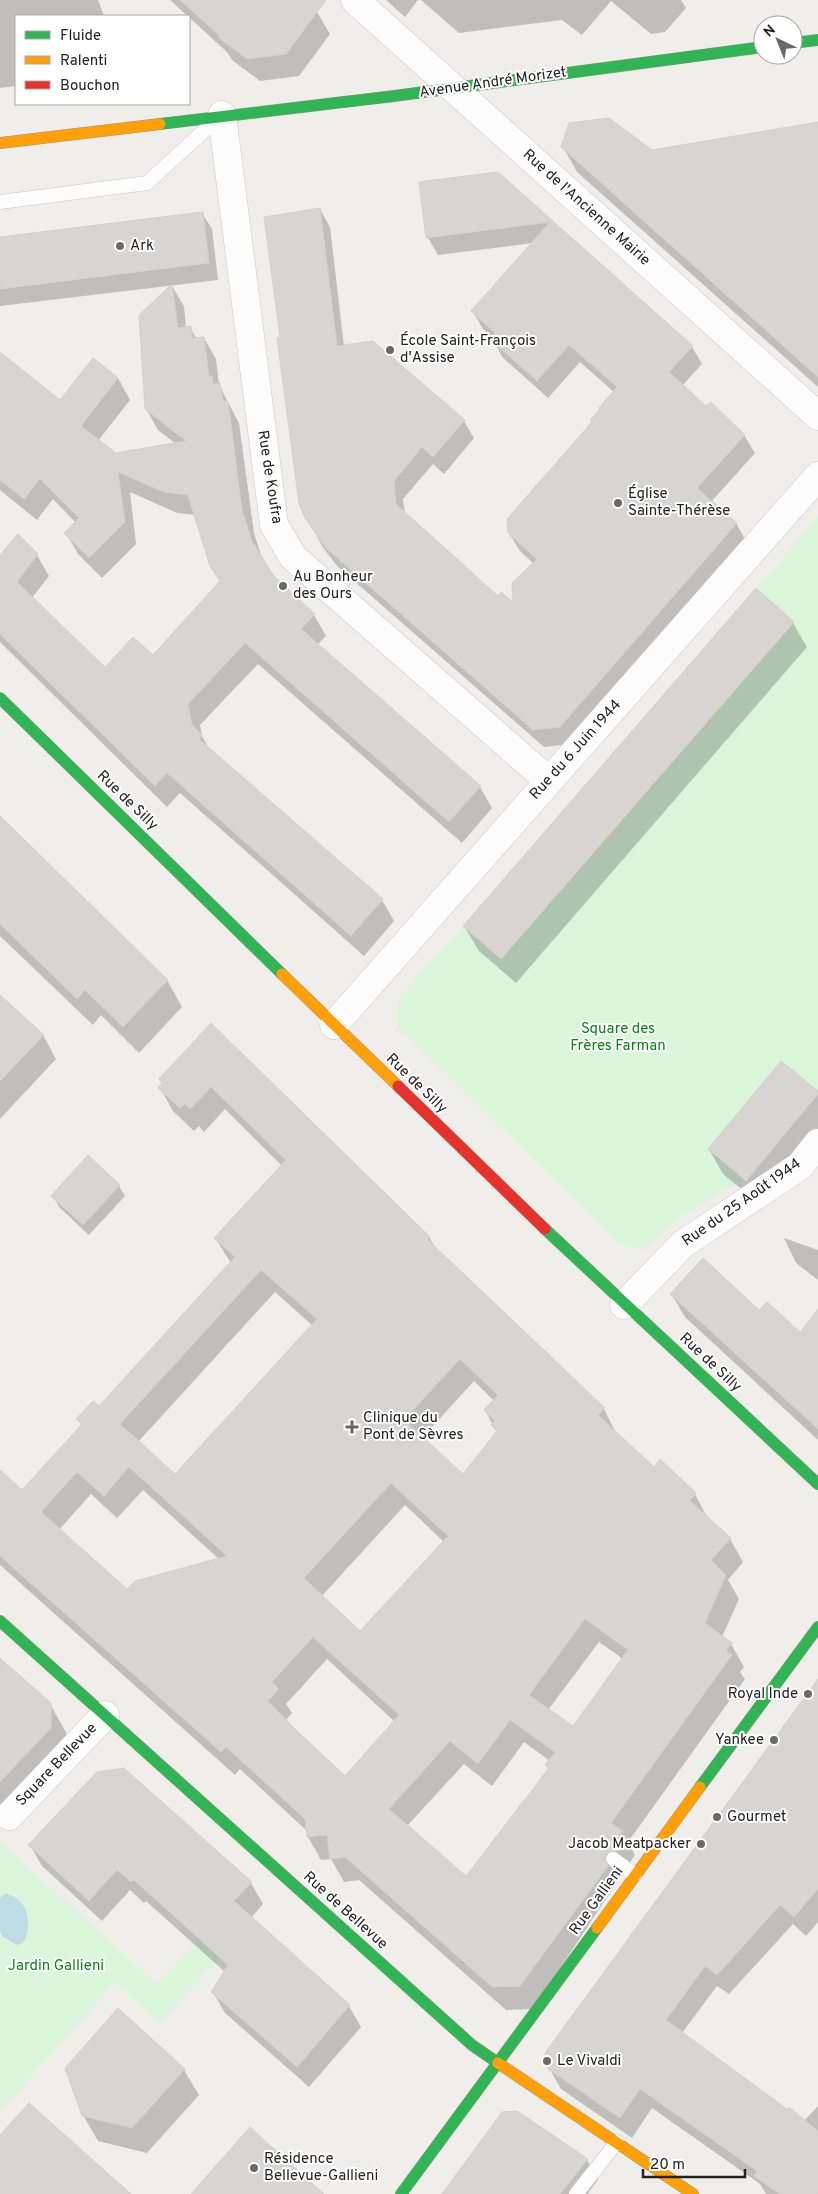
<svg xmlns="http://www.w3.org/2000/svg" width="818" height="2194" font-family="Overpass,sans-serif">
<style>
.park{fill:#daf5da}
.water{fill:#bfdbe3}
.shadow{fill:#0003;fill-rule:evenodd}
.building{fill:#d7d4d2;stroke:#d3d0cc;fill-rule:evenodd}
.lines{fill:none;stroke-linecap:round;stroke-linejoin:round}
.lane-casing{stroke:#c9c8c7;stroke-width:15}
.street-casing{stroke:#c9c8c7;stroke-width:29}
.fast-casing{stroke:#999a82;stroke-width:12}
.slow-casing{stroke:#999a82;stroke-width:12}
.jam-casing{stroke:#999a82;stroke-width:12}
.lane{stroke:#fdfcfc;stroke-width:14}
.street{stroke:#fdfcfc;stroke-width:28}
.fast{stroke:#30b455;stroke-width:11}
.slow{stroke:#ff9f0a;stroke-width:11}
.jam{stroke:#e5322d;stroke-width:11}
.poi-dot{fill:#6a6968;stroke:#fff;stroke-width:2}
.labels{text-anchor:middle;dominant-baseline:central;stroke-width:4;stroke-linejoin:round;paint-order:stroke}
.street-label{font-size:15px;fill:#222;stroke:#fff}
.poi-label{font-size:15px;fill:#222;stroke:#fff;text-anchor:start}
.park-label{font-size:15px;fill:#0c8416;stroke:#fff}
</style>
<rect width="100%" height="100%" fill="#f0eeeb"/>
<!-- park -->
<path class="park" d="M818 517V1091L781 1061 708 1149 744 1179 682 1215 643 1249 620 1245 397 1026 399 998 463 926 501 959 794 622 756 589Z
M0 1841 157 1984 199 1940 220 1958 159 2023 115 1983 0 2111Z"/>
<!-- water -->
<path class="water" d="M5 1894C27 1896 34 1925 23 1943L17 1945 2 1936 0 1932V1898Z"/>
<!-- shadow -->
<path class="shadow" d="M0 0H98L104 16H16V86L0 88Z
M170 0H304L317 12 330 34 299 76 260 81 232 60 227 52Z
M386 0H418L405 17Z
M421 0H681L686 8 665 32 651 34 611 1 582 35 562 20 459 33Z
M818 124V387L577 172 563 147 652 152Z
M498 174 692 347 702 364 682 386 706 408 744 435 755 453 711 502 736 523 746 541 571 744 544 747 337 566 322 546 300 503 282 338 320 209 330 227 344 346 464 421 474 438 444 474 433 464 403 499 405 513 498 597 515 605 534 564 520 551 509 533 614 392 580 362 548 398 502 357 493 338 483 329 473 312 533 243 438 255 428 238Z
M202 213 212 229 218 280 0 306V238Z
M172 286 184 306 186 328H190L197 339 204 338 216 359 219 385 239 423 254 533 263 561 272 576 314 615 326 636 317 645 480 787 492 808 462 843 258 664 200 725 202 736 209 749 382 900 394 921 364 956 180 793 167 807 0 642V557L37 555 49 576 32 598 105 669 153 657 221 582 196 515 177 513 130 492 136 544 102 578 78 554 66 533 76 523 53 499 37 520 0 490V369L60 402 118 378 130 400 98 441 116 454 176 444 158 430 146 409Z
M793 623 807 647 516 983 479 951 464 926Z
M0 817 167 980 182 1007 139 1053 101 1015 93 1025 0 936Z
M0 996 43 1035 56 1059 0 1119Z
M211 1025 429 1237 436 1249 604 1409 616 1433 654 1468 660 1461 695 1494 708 1519 730 1539 743 1562 728 1580 739 1599 722 1637 731 1644 744 1667 740 1672 745 1679 628 1842 635 1855 533 2009 506 2010 359 1880 344 1882 331 1859 321 1860 308 1837 307 1831 240 1769 235 1775 0 1565V1471L22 1491 82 1426 78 1419 99 1407 231 1263 215 1238 282 1166 225 1109 204 1132 199 1126 194 1131 173 1111 160 1088ZM275 1292 313 1326 175 1475 138 1442ZM474 1381 494 1401 485 1410 497 1433 463 1475 422 1438ZM143 1490 220 1560 127 1591 59 1530 91 1494 117 1518ZM405 1505 444 1542 360 1632 321 1597ZM599 1642 623 1659 573 1728 548 1710ZM327 1659 395 1722 345 1777 285 1721 292 1713 286 1704ZM524 1742 550 1761 546 1765 549 1770 466 1878 407 1826 464 1764 492 1786Z
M818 1093V1136L761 1205 723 1174 709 1149Z
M119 1186 125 1196 89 1235 59 1207 53 1196Z
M784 1238 818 1250V1280L796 1263Z
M672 1295 759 1312 800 1334 818 1339V1440L685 1317Z
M0 1659 50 1704 66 1732V1756L0 1827Z
M818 1681V1922L806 1936 793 1924 729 1994 717 1986 682 2033 804 2121 818 2106V2194H766L760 2184 652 2108 632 2138 561 2089 549 2068Z
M123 1769 251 1883 263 1904 251 1918 349 2006 361 2027 309 2087 225 2013 213 1992 225 1972 146 1901 144 1903 130 1890 102 1921 42 1866 30 1845Z
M184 2070 199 2095 147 2153 98 2141 83 2115Z
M587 2160 598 2180 588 2193 590 2194H443Z"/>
<!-- building -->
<path class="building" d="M180 0H326L286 54 247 59 218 37 219 35Z
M609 118 652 150 818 122V377L561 147 569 123Z
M498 172 693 346 669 372 706 406 711 402 745 435 697 488 737 523 560 727 533 730 326 548 305 518 299 503 277 338 280 337 264 217 320 208 337 346 373 341 465 420 433 457 422 447 394 481 396 504 498 596 501 592 513 602 512 583 537 559 508 533 507 519 592 422 590 420 600 409 599 408 617 387 569 345 537 381 490 339 495 333 471 311 550 222 426 238 419 182Z
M203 212 209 263 0 289V237Z
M172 284 178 328 191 326 192 338 204 337 209 376H212L213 384 220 383 223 401H228L242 510 252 541 273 575 315 614 301 629 481 786 449 822 245 643 188 704 192 725 202 735 199 739 383 899 351 936 167 773 155 786 0 634V555L18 534 38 554 17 582 105 667 133 637 153 655 220 581 210 566 188 495 164 492 118 472 125 522 89 558 64 533 79 518 40 479 24 499 0 480V352L60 400 93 358 118 378 81 426 116 453 186 441 145 409 139 315Z
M756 588 794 622 501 959 463 926Z
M0 816 168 980 123 1027 85 990 77 999 0 924Z
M0 995 44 1035 0 1081Z
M211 1023 430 1237 427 1239 605 1408 598 1415 654 1467 660 1459 696 1493 690 1501 731 1538 711 1560 726 1575 705 1623 732 1643 726 1650 732 1655 611 1823 623 1831 613 1845 620 1850 606 1854 604 1859 608 1866 520 1986 492 1987 345 1857 330 1859 327 1835 307 1837 305 1819 226 1747 221 1752 0 1556V1470L22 1490 82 1424 76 1419 93 1401 99 1406 235 1257 214 1238 286 1160 211 1087 190 1109 185 1104 180 1108 158 1088 162 1083 159 1079ZM261 1270 317 1319 175 1474 120 1424ZM460 1359 498 1395 484 1410 495 1421 491 1425 497 1431 463 1474 404 1420ZM129 1467 227 1556 135 1581 127 1589 41 1512 77 1472 104 1496ZM391 1483 448 1536 360 1631 304 1578ZM585 1619 628 1650 573 1726 529 1695ZM313 1637 399 1715 345 1776 295 1729 268 1701 279 1689 272 1682ZM510 1720 555 1752 545 1765 549 1768 466 1876 389 1809 450 1741 478 1764Z
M781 1061 818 1091V1094L746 1181 708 1149Z
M88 1155 120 1185 83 1225 51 1196Z
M703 1258 759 1310 767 1302 800 1332 818 1309V1429L670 1294Z
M0 1658 51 1703V1728L0 1782Z
M818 1679V1889L794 1917 780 1905 717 1975 705 1966 666 2020 788 2110 789 2107 818 2131V2194H780L754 2176 757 2171 640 2089 620 2118 548 2069 545 2053Z
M124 1768 252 1882 234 1901 350 2005 297 2067 211 1992 228 1965 134 1880 131 1882 117 1870 89 1901 28 1845 97 1772Z
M118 2008 185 2069 132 2128 82 2116 65 2068Z
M29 2103 131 2194H0V2135Z
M517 2111 588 2159 560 2194H442L502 2112Z
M250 2127 282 2156 324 2194H191Z"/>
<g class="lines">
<defs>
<path id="lane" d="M0 202 147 183 216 120
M613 1859 635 1875
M576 2194 617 2142"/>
<path id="street" d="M355 0 818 416
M222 115 274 525 293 557 549 781
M334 1025 818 476
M624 1305 683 1244 800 1166 818 1143
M9 1816 105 1715"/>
<path id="fast" d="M793 43 818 40
M160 124 394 96 763 47
M0 698 282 974
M545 1229 818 1484
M0 1621 472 2045 498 2063
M700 1787 818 1627
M401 2194 597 1928"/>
<path id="slow" d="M0 143 160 124
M282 974 398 1086
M597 1928 700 1787
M498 2063 693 2194"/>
<path id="jam" d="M398 1086 545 1229"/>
</defs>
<!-- lane casing -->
<use href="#lane" class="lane-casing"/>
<!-- street casing -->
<use href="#street" class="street-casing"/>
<!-- fast casing -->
<use href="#fast" class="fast-casing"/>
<!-- slow casing -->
<use href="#slow" class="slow-casing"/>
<!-- jam casing -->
<use href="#jam" class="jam-casing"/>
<!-- lane -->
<use href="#lane" class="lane"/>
<!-- street -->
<use href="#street" class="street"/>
<!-- fast -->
<use href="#fast" class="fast"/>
<!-- slow -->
<use href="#slow" class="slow"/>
<!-- jam -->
<use href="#jam" class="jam"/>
</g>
<!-- markers -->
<g class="poi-dot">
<circle cx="120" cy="246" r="5"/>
<circle cx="390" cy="350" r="5"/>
<circle cx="618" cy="503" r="5"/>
<circle cx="283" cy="586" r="5"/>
<path d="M349.5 1419.5h5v5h5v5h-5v5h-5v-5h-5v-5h5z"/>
<circle cx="808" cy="1694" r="5"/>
<circle cx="774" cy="1740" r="5"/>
<circle cx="717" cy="1817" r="5"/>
<circle cx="701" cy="1844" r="5"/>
<circle cx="547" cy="2061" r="5"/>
<circle cx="254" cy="2168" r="5"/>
</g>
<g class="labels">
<!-- street labels -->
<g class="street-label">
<text transform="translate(493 83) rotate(-8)">Avenue André Morizet</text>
<text transform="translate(586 208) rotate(42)">Rue de l'Ancienne Mairie</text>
<text transform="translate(269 477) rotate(81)">Rue de Koufra</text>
<text transform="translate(576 750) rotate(-48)">Rue du 6 Juin 1944</text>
<text transform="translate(127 801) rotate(44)">Rue de Silly</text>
<text transform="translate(416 1084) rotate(44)">Rue de Silly</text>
<text transform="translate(742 1203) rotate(-35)">Rue du 25 Août 1944</text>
<text transform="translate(710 1363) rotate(43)">Rue de Silly</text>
<text transform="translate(57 1765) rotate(-46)">Square Bellevue</text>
<text transform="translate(597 1901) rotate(-54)">Rue Gallieni</text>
<text transform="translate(345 1911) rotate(42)">Rue de Bellevue</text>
</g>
<!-- poi labels -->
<g class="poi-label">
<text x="130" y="246">Ark</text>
<text x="400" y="341">École Saint-François<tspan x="400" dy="17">d'Assise</tspan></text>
<text x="628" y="494">Église<tspan x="628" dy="17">Sainte-Thérèse</tspan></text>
<text x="293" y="577">Au Bonheur<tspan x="293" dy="17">des Ours</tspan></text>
<text x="363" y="1418">Clinique du<tspan x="363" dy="17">Pont de Sèvres</tspan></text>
<text x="798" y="1694" text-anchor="end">Royal Inde</text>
<text x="764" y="1740" text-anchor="end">Yankee</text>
<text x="727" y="1817">Gourmet</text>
<text x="691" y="1844" text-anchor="end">Jacob Meatpacker</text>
<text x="557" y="2061">Le Vivaldi</text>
<text x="264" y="2159">Résidence<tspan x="264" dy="17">Bellevue-Gallieni</tspan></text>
</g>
<!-- park labels -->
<g class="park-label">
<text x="618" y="1029">Square des<tspan x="618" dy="17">Frères Farman</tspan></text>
<text x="56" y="1966">Jardin Gallieni</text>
</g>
</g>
<!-- legend -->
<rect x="15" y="15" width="175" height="90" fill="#ffffff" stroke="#a7a7a7"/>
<rect x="25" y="31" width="25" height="8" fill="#30b455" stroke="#a7a7a7"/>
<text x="60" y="40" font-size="15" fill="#222222">Fluide</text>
<rect x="25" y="56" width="25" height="8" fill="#ff9f0a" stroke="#a7a7a7"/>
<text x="60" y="65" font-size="15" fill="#222222">Ralenti</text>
<rect x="25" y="81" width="25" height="8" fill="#e5322d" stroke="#a7a7a7"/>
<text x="60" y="90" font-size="15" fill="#222222">Bouchon</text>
<!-- north arrow -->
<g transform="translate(778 40) rotate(317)"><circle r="24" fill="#ffffff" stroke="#a7a7a7"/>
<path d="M0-4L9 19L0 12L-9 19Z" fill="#6a6968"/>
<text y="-8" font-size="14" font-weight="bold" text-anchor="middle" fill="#222222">N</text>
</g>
<!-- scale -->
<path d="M643 2169v8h102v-8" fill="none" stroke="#222222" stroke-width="2.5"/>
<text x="650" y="2169" font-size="15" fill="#222222" stroke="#ffffff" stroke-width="4" paint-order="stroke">20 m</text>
</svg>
